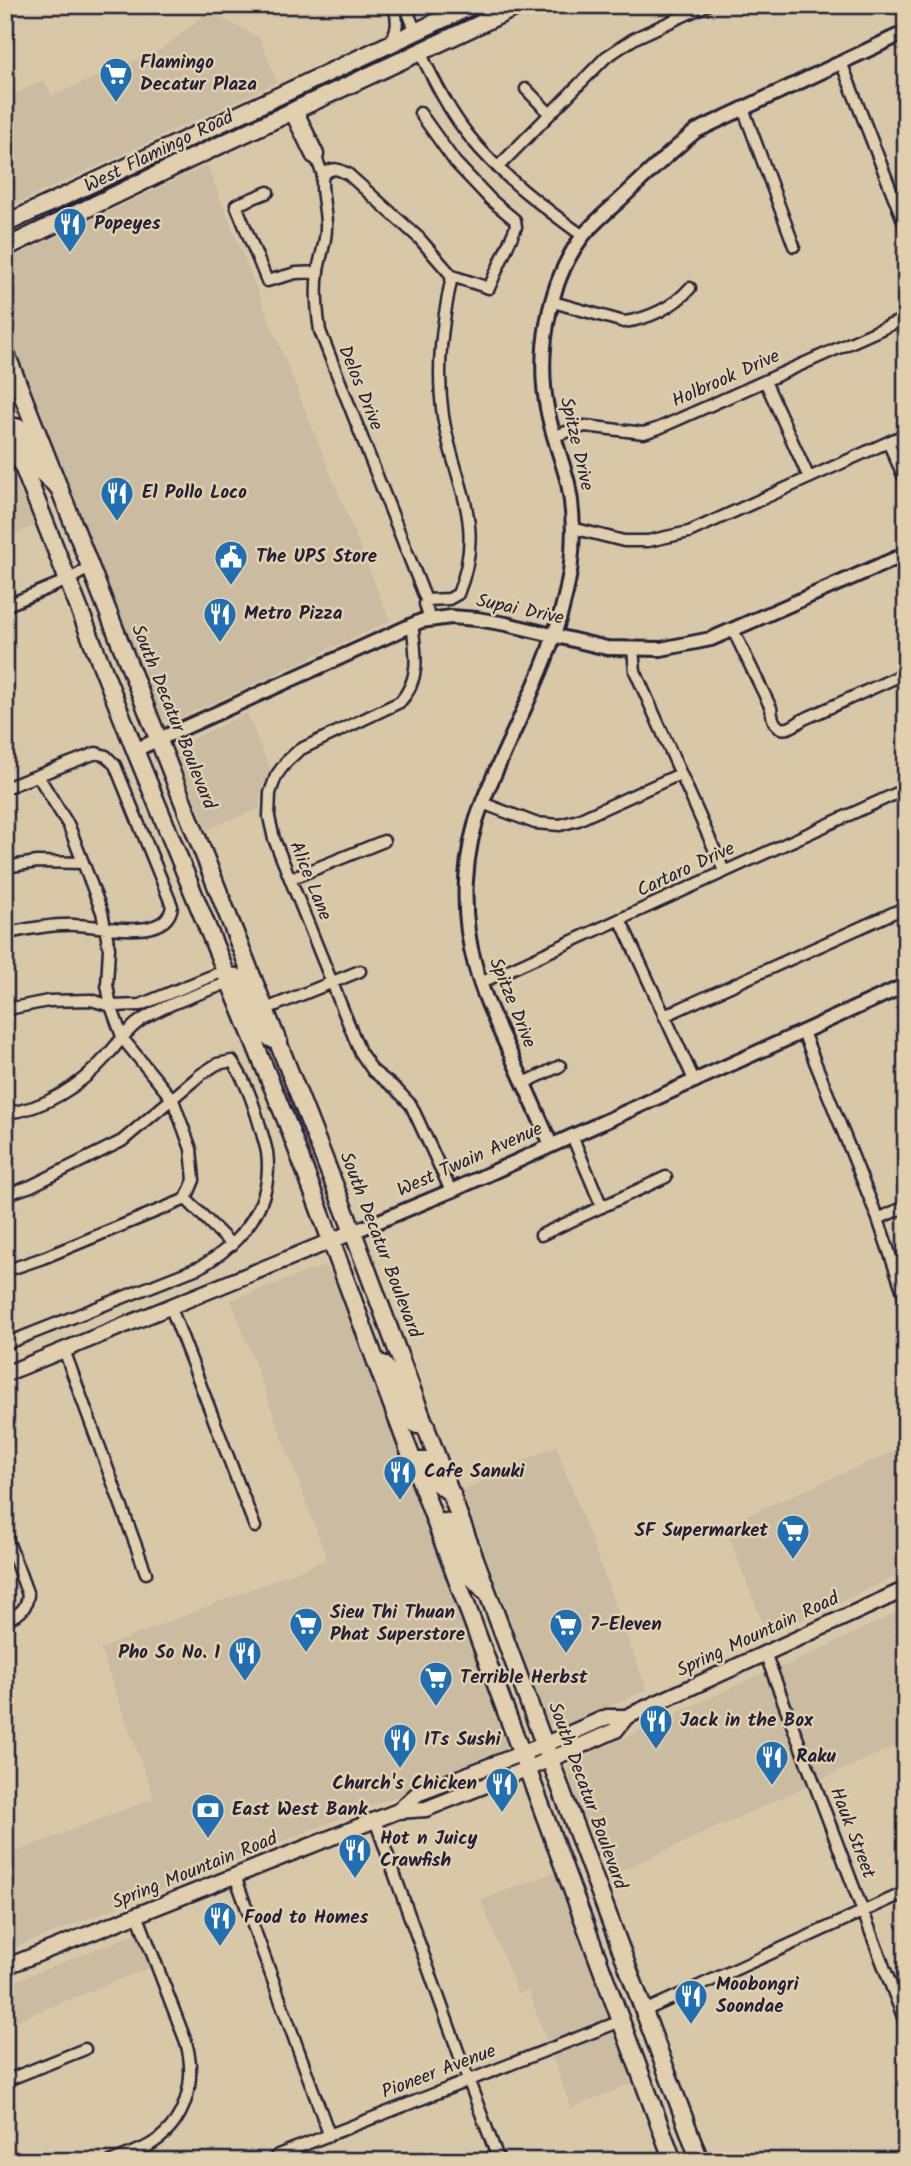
<svg xmlns="http://www.w3.org/2000/svg" width="911" height="2166" font-family="Kalam,sans-serif">
<style>
.built{fill:#cbbba0}
.lines{fill:none;stroke-linecap:round;stroke-linejoin:round}
.minor-casing{stroke:#22223b;stroke-width:15}
.tertiary-casing{stroke:#22223b;stroke-width:18}
.secondary-casing{stroke:#22223b;stroke-width:19}
.primary-casing{stroke:#22223b;stroke-width:21}
.minor{stroke:#e1cfad;stroke-width:10}
.tertiary{stroke:#e1cfad;stroke-width:12}
.secondary{stroke:#e1cfad;stroke-width:14}
.primary{stroke:#e1cfad;stroke-width:16}
.labels{text-anchor:middle;dominant-baseline:central;stroke-width:5;stroke-linejoin:round;paint-order:stroke}
.poi-label{font-size:19px;font-weight:bold;fill:#22223b;stroke:#e1cfad;text-anchor:start}
.street-label{font-size:19px;fill:#22223b;stroke:#e1cfad}
</style>
<rect width="100%" height="100%" fill="#d9c8a8"/>
<filter id="ink" filterUnits="userSpaceOnUse"><feTurbulence type="fractalNoise" baseFrequency=".0143" numOctaves="2"/><feDisplacementMap in="SourceGraphic" scale="14" xChannelSelector="R" yChannelSelector="G"/><feConvolveMatrix kernelMatrix="1 2 1 2 8 2 1 2 1" color-interpolation-filters="sRGB"/></filter>
<g filter="url(#ink)">
<!-- built -->
<path class="built" d="M209 11 260 38 277 82 5 209V98L44 80 52 96 162 49Z
M207 165 390 621 177 719 166 721 161 718 5 327V261Z
M5 453 34 526 5 538Z
M247 713 270 770 260 795 259 809 207 829 178 760 176 753 178 746Z
M320 1267H325L330 1272 333 1278 507 1740 505 1749 498 1755 182 1882 5 1951V1856L154 1798 100 1649 327 1559 231 1300Z
M556 1446 647 1690 560 1728 549 1725 462 1490Z
M906 1446V1571L798 1622 767 1634 724 1525Z
M906 1608V1741L608 1877 572 1788 568 1769 571 1763 756 1676 790 1664Z
M555 1872 633 2083 571 2108 528 1990 518 1994 481 1900Z
M137 1933 151 1967 5 2025V1985Z"/>
<g class="lines">
<defs>
<path id="minor" d="M405 5 416 32
M388 43C399 31 398 21 394 5
M420 52C434 81 449 111 469 136 501 176 542 206 583 236
M841 62 906 228
M526 89 550 114
M743 108 794 246
M297 109 318 154 317 160
M290 112 312 157 317 160 323 175C319 186 327 213 326 228 326 243 320 257 318 271 315 292 317 311 320 331L426 600 425 604 430 620
M498 167 606 57 635 38 707 5
M323 175C333 166 338 169 348 174L419 238 452 276 489 288 516 227 515 220 491 200 455 162 420 113
M268 192 236 205 267 281 296 273 318 272
M553 302 624 322C648 319 674 307 690 288
M765 381 809 478
M554 436 585 426 644 433 659 428 906 318
M888 442 906 482
M572 528 624 541H648L689 532 906 434
M426 600 449 599 458 594C487 523 454 484 443 416 436 368 442 323 452 276
M5 606 68 580 91 567
M412 624C416 653 421 679 400 702L299 750 286 762 276 776 270 793 269 817 274 839 360 1052 373 1071 396 1089 411 1105 451 1191
M733 630 771 708C773 731 784 734 802 720L906 673
M633 649 635 671 724 871
M5 788 96 753 106 756 115 765 172 906C167 943 100 925 75 925 57 924 23 929 5 934
M482 803 535 823 560 825 578 820 680 774
M5 867 37 862 83 863
M290 879 384 841
M620 919 695 1082
M480 983 906 789
M266 1009 360 971
M5 1013 13 1008 48 1001 91 1000 111 1006 140 1005 219 973 228 976 222 985C196 995 167 1004 143 1019 128 1028 118 1044 106 1057 81 1085 44 1110 5 1113
M664 1016 906 907
M803 1032 878 1219 906 1301
M524 1083 560 1066
M572 1136 602 1207
M5 1195 31 1186 122 1141 200 1075 217 1064 232 1061C246 1081 253 1102 260 1126 262 1134 265 1143 267 1152 274 1204 242 1243 200 1267L5 1344
M186 1199 232 1245
M878 1219 906 1206
M541 1235 666 1177
M5 1271 43 1258 186 1199 194 1180 191 1149 173 1100 123 1039 111 1006 107 985 109 948 102 912 69 826 38 776
M171 1308 255 1527
M64 1350 146 1573
M5 1533 28 1595C26 1611 19 1614 5 1620
M765 1653 906 2025
M375 1820 468 2079 499 2161
M235 1876 329 2134
M644 2011 906 1892
M5 2081 85 2049
M112 2161C124 2156 137 2152 148 2146 186 2125 197 2081 186 2042L137 1914
M272 2161 278 2155 621 2021"/>
<path id="tertiary" d="M135 750 421 621 451 617 477 619 506 624 607 648 661 649 711 639 906 554
M551 1145C538 1114 524 1084 510 1053 497 1024 483 996 475 965 460 912 463 852 483 801 514 725 557 654 570 572 574 543 574 512 568 483 562 460 553 437 548 413 536 358 547 284 582 237 593 223 608 211 622 198 646 175 670 152 696 131L906 32
M353 1232 451 1191 906 985"/>
<path id="secondary" d="M5 1374 353 1232
M398 1811 417 1794 546 1744 607 1717H626L906 1589
M5 1967 398 1811 426 1809 551 1759 616 1730 626 1717"/>
<path id="primary" d="M5 224 473 5
M5 248 190 159 521 5
M5 351 353 1232 700 2161
M5 421 135 750 288 1125 673 2161
M8 429 16 427 22 429 39 470 57 486
M228 976 236 977C252 993 253 1022 265 1034 269 1038 275 1040 279 1043
M383 1364 399 1384 414 1422 417 1425H426
M414 1461H427L435 1482 452 1494
M437 1524 444 1522 449 1523 470 1575 485 1591"/>
</defs>
<!-- minor casing -->
<use href="#minor" class="minor-casing"/>
<!-- tertiary casing -->
<use href="#tertiary" class="tertiary-casing"/>
<!-- secondary casing -->
<use href="#secondary" class="secondary-casing"/>
<!-- primary casing -->
<use href="#primary" class="primary-casing"/>
<!-- minor -->
<use href="#minor" class="minor"/>
<!-- tertiary -->
<use href="#tertiary" class="tertiary"/>
<!-- secondary -->
<use href="#secondary" class="secondary"/>
<!-- primary -->
<use href="#primary" class="primary"/>
</g>
</g>
<!-- icons -->
<defs>
<symbol id="supermarket-pin" viewBox="-11 -11 22 30"><path d="M0 17L-7.5 6A9.5 9.5 0 1 1 7.5 6Z" fill="#1f6fb2" stroke="#e1cfad"/><path d="M-6-5.5h2.5l.6 2H6L4.5 2H-2.5L-4.4-4H-6ZM-1.5 3.2a1.3 1.3 0 1 0 .1 0ZM3 3.2a1.3 1.3 0 1 0 .1 0Z" fill="#fff"/></symbol>
<symbol id="restaurant-pin" viewBox="-11 -11 22 30"><path d="M0 17L-7.5 6A9.5 9.5 0 1 1 7.5 6Z" fill="#1f6fb2" stroke="#e1cfad"/><path d="M-5-6h1v4h1v-4h1v4h1v-4h1v5L-1.5 .5V6h-2V.5L-5-1ZM5-6V6H3V1.5H1.5Q1.5-4 5-6Z" fill="#fff"/></symbol>
<symbol id="civic-pin" viewBox="-11 -11 22 30"><path d="M0 17L-7.5 6A9.5 9.5 0 1 1 7.5 6Z" fill="#1f6fb2" stroke="#e1cfad"/><path d="M-.6-6.5H3V-4.5H.6V-3L4-1V1h2V6H-6V1h2V-1L-.6-3ZM-1.2 2.5V6h2.4V2.5Z" fill="#fff"/></symbol>
<symbol id="bank-pin" viewBox="-11 -11 22 30"><path d="M0 17L-7.5 6A9.5 9.5 0 1 1 7.5 6Z" fill="#1f6fb2" stroke="#e1cfad"/><path d="M-6-4H6V4H-6ZM0-2.3a2.3 2.3 0 1 0 0 4.6a2.3 2.3 0 1 0 0-4.6Z" fill="#fff"/></symbol>
</defs>
<g fill-rule="evenodd">
<use href="#supermarket-pin" x="97" y="55" width="38" height="52"/>
<use href="#restaurant-pin" x="51" y="205" width="38" height="52"/>
<use href="#restaurant-pin" x="98" y="474" width="38" height="52"/>
<use href="#civic-pin" x="212" y="538" width="38" height="52"/>
<use href="#restaurant-pin" x="201" y="595" width="38" height="52"/>
<use href="#restaurant-pin" x="381" y="1453" width="38" height="52"/>
<use href="#supermarket-pin" x="774" y="1512" width="38" height="52"/>
<use href="#supermarket-pin" x="287" y="1605" width="38" height="52"/>
<use href="#supermarket-pin" x="547" y="1606" width="38" height="52"/>
<use href="#restaurant-pin" x="226" y="1634" width="38" height="52"/>
<use href="#supermarket-pin" x="417" y="1659" width="38" height="52"/>
<use href="#restaurant-pin" x="637" y="1702" width="38" height="52"/>
<use href="#restaurant-pin" x="381" y="1721" width="38" height="52"/>
<use href="#restaurant-pin" x="753" y="1738" width="38" height="52"/>
<use href="#restaurant-pin" x="483" y="1765" width="38" height="52"/>
<use href="#bank-pin" x="189" y="1791" width="38" height="52"/>
<use href="#restaurant-pin" x="336" y="1831" width="38" height="52"/>
<use href="#restaurant-pin" x="201" y="1899" width="38" height="52"/>
<use href="#restaurant-pin" x="672" y="1977" width="38" height="52"/>
</g>
<g class="labels">
<!-- poi labels -->
<g class="poi-label">
<text x="140" y="63">Flamingo<tspan x="140" dy="22">Decatur Plaza</tspan></text>
<text x="94" y="224">Popeyes</text>
<text x="142" y="493">El Pollo Loco</text>
<text x="256" y="557">The UPS Store</text>
<text x="244" y="614">Metro Pizza</text>
<text x="424" y="1472">Cafe Sanuki</text>
<text x="768" y="1531" text-anchor="end">SF Supermarket</text>
<text x="330" y="1613">Sieu Thi Thuan<tspan x="330" dy="22">Phat Superstore</tspan></text>
<text x="590" y="1625">7-Eleven</text>
<text x="220" y="1653" text-anchor="end">Pho So No. 1</text>
<text x="460" y="1678">Terrible Herbst</text>
<text x="680" y="1721">Jack in the Box</text>
<text x="424" y="1740">ITs Sushi</text>
<text x="796" y="1757">Raku</text>
<text x="477" y="1784" text-anchor="end">Church's Chicken</text>
<text x="232" y="1810">East West Bank</text>
<text x="380" y="1839">Hot n Juicy<tspan x="380" dy="22">Crawfish</tspan></text>
<text x="244" y="1918">Food to Homes</text>
<text x="716" y="1985">Moobongri<tspan x="716" dy="22">Soondae</tspan></text>
</g>
<!-- street labels -->
<g class="street-label">
<text transform="translate(159 152) rotate(-26)">West Flamingo Road</text>
<text transform="translate(726 379) rotate(-24)">Holbrook Drive</text>
<text transform="translate(360 388) rotate(68)">Delos Drive</text>
<text transform="translate(576 444) rotate(77)">Spitze Drive</text>
<text transform="translate(520 610) rotate(12)">Supai Drive</text>
<text transform="translate(173 717) rotate(68)">South Decatur Boulevard</text>
<text transform="translate(686 870) rotate(-25)">Cartaro Drive</text>
<text transform="translate(310 881) rotate(68)">Alice Lane</text>
<text transform="translate(512 1003) rotate(68)">Spitze Drive</text>
<text transform="translate(470 1160) rotate(-24)">West Twain Avenue</text>
<text transform="translate(380 1245) rotate(69)">South Decatur Boulevard</text>
<text transform="translate(758 1635) rotate(-25)">Spring Mountain Road</text>
<text transform="translate(587 1796) rotate(70)">South Decatur Boulevard</text>
<text transform="translate(852 1833) rotate(69)">Hauk Street</text>
<text transform="translate(195 1871) rotate(-22)">Spring Mountain Road</text>
<text transform="translate(439 2072) rotate(-21)">Pioneer Avenue</text>
</g>
</g>
<!-- margin -->
<rect width="911" height="2166" fill="none" stroke="#e1cfad" stroke-width="28"/>
<rect x="14" y="14" width="883" height="2138" fill="none" stroke="#22223b" stroke-width="2.5" filter="url(#ink)"/>
</svg>
